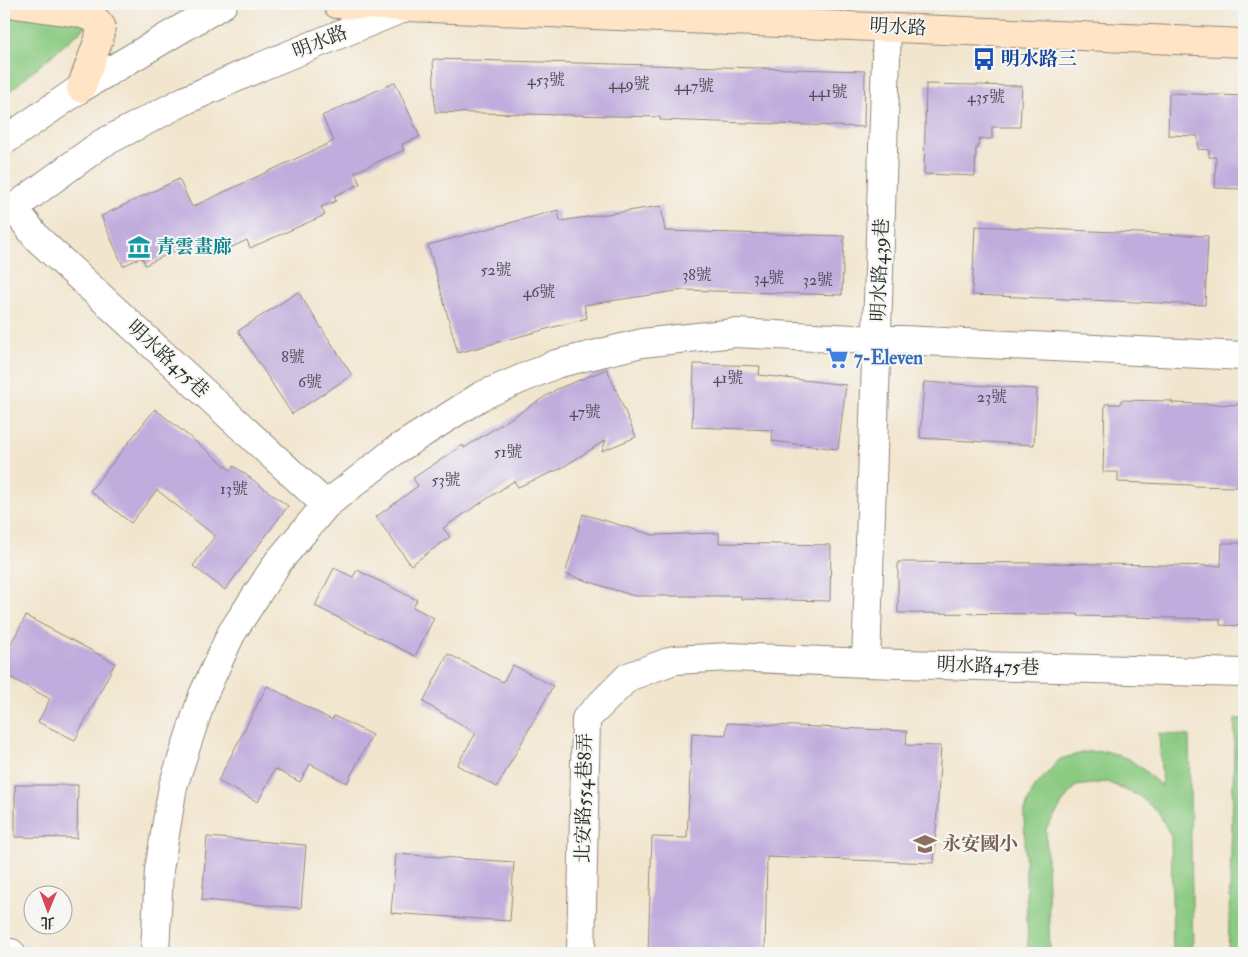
<svg xmlns="http://www.w3.org/2000/svg" width="1248" height="957" font-family="'IM FELL Double Pica','Noto Serif TC',serif">
<style>
.green{fill:#8aca81;stroke:#5a7a56}
.building{fill:#c0acdd}
.lines{fill:none;stroke-linecap:round;stroke-linejoin:round}
.minor-casing{stroke:#8e887c;stroke-width:30}
.tertiary-casing{stroke:#8e887c;stroke-width:30}
.secondary-casing{stroke:#8e887c;stroke-width:30}
.minor{stroke:#fff;stroke-width:28}
.tertiary{stroke:#fff;stroke-width:28}
.secondary{stroke:#ffe4c6;stroke-width:28}
.labels{text-anchor:middle;dominant-baseline:central;stroke-width:4;stroke-linejoin:round;paint-order:stroke}
.number-label{font-size:16px;fill:#504b58}
.street-label{font-size:19px;fill:#2b2b2b;stroke:#f6f6f2}
.transit-label{font-size:19px;font-weight:bold;fill:#164399;stroke:#f6f6f2;text-anchor:start}
.culture-label{font-size:19px;font-weight:bold;fill:#0d838f;stroke:#f6f6f2;text-anchor:start}
.shop-label{font-size:19px;font-weight:bold;fill:#366cbe;stroke:#f6f6f2;text-anchor:start}
.education-label{font-size:19px;font-weight:bold;fill:#785e54;stroke:#f6f6f2;text-anchor:start}
</style>
<rect width="100%" height="100%" fill="#f6f6f2"/>
<filter id="ink" filterUnits="userSpaceOnUse"><feTurbulence type="fractalNoise" baseFrequency=".02" numOctaves="2"/><feDisplacementMap in="SourceGraphic" scale="10" xChannelSelector="R" yChannelSelector="G"/><feConvolveMatrix kernelMatrix="1 2 1 2 8 2 1 2 1" color-interpolation-filters="sRGB"/></filter>
<filter id="wash" filterUnits="userSpaceOnUse"><feTurbulence type="fractalNoise" baseFrequency=".0096" numOctaves="4" result="noise"/><feDisplacementMap in="SourceGraphic" scale="20" xChannelSelector="R" yChannelSelector="G"/><feGaussianBlur stdDeviation="1.12" result="paint"/><feColorMatrix in="noise" values="0 0 0 0 0 0 0 0 0 0 0 0 0 0 0 0 0 1.4 0 .05"/><feComposite in="paint" operator="in"/></filter>
<g filter="url(#wash)">
<rect width="100%" height="100%" fill="#f2e5ce"/>
<!-- green -->
<path class="green" d="M4 10 91 22 4 96Z
M1235 719H1244V953H1228Z
M1159 733 1189 736 1193 953H1173L1171 836 1159 813 1139 796 1107 782 1076 786 1064 801 1046 829 1050 953H1028L1024 813 1033 789 1060 759 1086 752 1106 751 1129 759 1145 771 1162 787Z"/>
<g id="blocks">
<!-- building -->
<path class="building" d="M433 59 865 71 864 127 660 120V117L435 112Z
M395 82 420 137 402 144 404 150 355 172 360 184 334 196 336 201 321 207 325 215 250 248 247 240 230 248 227 243 204 253 198 240 145 265 142 257 123 266 101 216 179 179 192 207 334 141 322 116Z
M926 84 1022 86 1020 127H992V139H979L978 148H976L975 176 924 174Z
M1169 93 1244 96V189L1215 188 1216 157H1209V150L1198 149V136L1168 135Z
M661 206 665 231 844 236 842 295 683 290 584 305 587 318 458 353 428 245 558 210 560 221Z
M975 226 1208 236 1205 305 972 295Z
M298 292 352 375 292 414 238 331Z
M694 364 760 366 759 375 846 385 838 449 772 441 773 430 692 427Z
M607 369 636 437 602 451 606 440 560 469 518 487 514 481 443 528 450 537 411 565 376 517 418 486 413 478 463 445 464 448 557 389Z
M924 382 1037 389 1034 445 920 438Z
M1121 400 1172 401V403L1243 405V411H1244V475H1238V487L1192 486V485L1118 482V472H1103L1105 404H1121Z
M155 409 231 470 234 466 288 506 225 590 193 566 215 536 157 490 131 523 90 491Z
M583 514 653 535 719 533V543L831 545 830 601 741 599V596H634L565 574Z
M1222 543H1244V626L1220 625V619L1078 616V614L898 613V562L1044 563 1221 566Z
M334 568 353 577 357 570 417 600 413 607 434 618 415 656 315 606Z
M26 616 115 663 75 740 38 722 50 699 4 674V656Z
M448 654 503 682 513 665 553 686 497 787 457 765 476 733 423 702Z
M267 686 332 720 334 716 372 735 347 783 310 764 300 782 275 769 258 802 218 781Z
M727 723 907 731 906 745 941 746 934 863 767 857 765 953H648L652 837 687 838 692 733 726 735Z
M15 785H78L77 838 15 837Z
M207 837 306 845 301 908 202 900Z
M396 854 514 862 510 921 391 913Z"/>
</g>
</g>
<g filter="url(#ink)">
<use href="#blocks" fill-opacity="0" stroke="#8e887c" stroke-width="1"/>
<g class="lines">
<defs>
<path id="minor" d="M14 208 37 238 326 505
M866 663 887 27
M4 953H11
M155 953 159 870 173 786 203 695 231 634 278 562 326 505 396 450 481 396 556 364 642 343 734 333 854 339 902 340 1244 356
M581 953 586 719 628 677 674 660 731 657 866 663 1244 673"/>
<path id="tertiary" d="M4 141 81 88 223 4
M4 215 101 144 186 100 260 67 406 7"/>
<path id="secondary" d="M14 4 79 13 94 18 101 26 99 39 81 88
M337 4 1244 43"/>
</defs>
<!-- minor casing -->
<use href="#minor" class="minor-casing"/>
<!-- tertiary casing -->
<use href="#tertiary" class="tertiary-casing"/>
<!-- secondary casing -->
<use href="#secondary" class="secondary-casing"/>
<!-- minor -->
<use href="#minor" class="minor"/>
<!-- tertiary -->
<use href="#tertiary" class="tertiary"/>
<!-- secondary -->
<use href="#secondary" class="secondary"/>
</g>
</g>
<!-- icons -->
<defs>
<symbol id="bus-bare" viewBox="-9 -9 18 18"><path d="M-5-6H5V4H4V6H2V4H-2V6H-4V4H-5ZM-3.5-4V0h7V-4ZM-3.5 1.2v1.5H-2V1.2ZM2 1.2v1.5H3.5V1.2Z" fill="#1a4fb4" stroke="#f6f6f2" stroke-width="2.5" paint-order="stroke"/></symbol>
<symbol id="museum-bare" viewBox="-9 -9 18 18"><path d="M0-6L6-3V-2H-6V-3ZM-5-1h2V3h-2ZM-1-1h2V3h-2ZM3-1h2V3H3ZM-6 4H6V6H-6Z" fill="#0f9aa8" stroke="#f6f6f2" stroke-width="2.5" paint-order="stroke"/></symbol>
<symbol id="supermarket-bare" viewBox="-9 -9 18 18"><path d="M-6-5.5h2.5l.6 2H6L4.5 2H-2.5L-4.4-4H-6ZM-1.5 3.2a1.3 1.3 0 1 0 .1 0ZM3 3.2a1.3 1.3 0 1 0 .1 0Z" fill="#3f7fe0" stroke="#f6f6f2" stroke-width="2.5" paint-order="stroke"/></symbol>
<symbol id="school-bare" viewBox="-9 -9 18 18"><path d="M0-5L7-2L0 1L-7-2ZM-4 1L0 2.5L4 1V4Q0 6-4 4Z" fill="#8d6e63" stroke="#f6f6f2" stroke-width="2.5" paint-order="stroke"/></symbol>
</defs>
<g fill-rule="evenodd">
<use href="#bus-bare" x="968" y="43" width="32" height="32"/>
<use href="#museum-bare" x="123" y="231" width="32" height="32"/>
<use href="#supermarket-bare" x="821" y="342" width="32" height="32"/>
<use href="#school-bare" x="909" y="828" width="32" height="32"/>
</g>
<g class="labels">
<!-- number labels -->
<g class="number-label">
<text x="546" y="80">453號</text>
<text x="629" y="84">449號</text>
<text x="694" y="86">447號</text>
<text x="828" y="92">441號</text>
<text x="986" y="97">435號</text>
<text x="496" y="270">52號</text>
<text x="697" y="275">38號</text>
<text x="769" y="278">34號</text>
<text x="818" y="280">32號</text>
<text x="539" y="292">46號</text>
<text x="293" y="357">8號</text>
<text x="728" y="378">41號</text>
<text x="310" y="382">6號</text>
<text x="992" y="397">23號</text>
<text x="585" y="412">47號</text>
<text x="508" y="452">51號</text>
<text x="446" y="480">53號</text>
<text x="234" y="489">13號</text>
</g>
<!-- street labels -->
<g class="street-label">
<text transform="translate(898 27) rotate(3)">明水路</text>
<text transform="translate(320 42) rotate(-22)">明水路</text>
<text transform="translate(880 270) rotate(-88)">明水路439巷</text>
<text transform="translate(168 359) rotate(43)">明水路475巷</text>
<text transform="translate(988 666) rotate(2)">明水路475巷</text>
<text transform="translate(584 798) rotate(-89)">北安路554巷8弄</text>
</g>
<!-- transit labels -->
<g class="transit-label">
<text x="1001" y="59">明水路三</text>
</g>
<!-- culture labels -->
<g class="culture-label">
<text x="156" y="247">青雲畫廊</text>
</g>
<!-- shop labels -->
<g class="shop-label">
<text x="854" y="358">7-Eleven</text>
</g>
<!-- education labels -->
<g class="education-label">
<text x="942" y="844">永安國小</text>
</g>
</g>
<!-- margin -->
<rect width="1248" height="957" fill="none" stroke="#f6f6f2" stroke-width="20"/>
<!-- north arrow -->
<g transform="translate(48 910) rotate(181)"><circle r="24" fill="#f6f6f2" stroke="#a5a5a2"/>
<path d="M0-4L9 19L0 12L-9 19Z" fill="#d1495b"/>
<text y="-8" font-size="14" font-weight="bold" text-anchor="middle" fill="#2b2b2b">北</text>
</g>
</svg>
